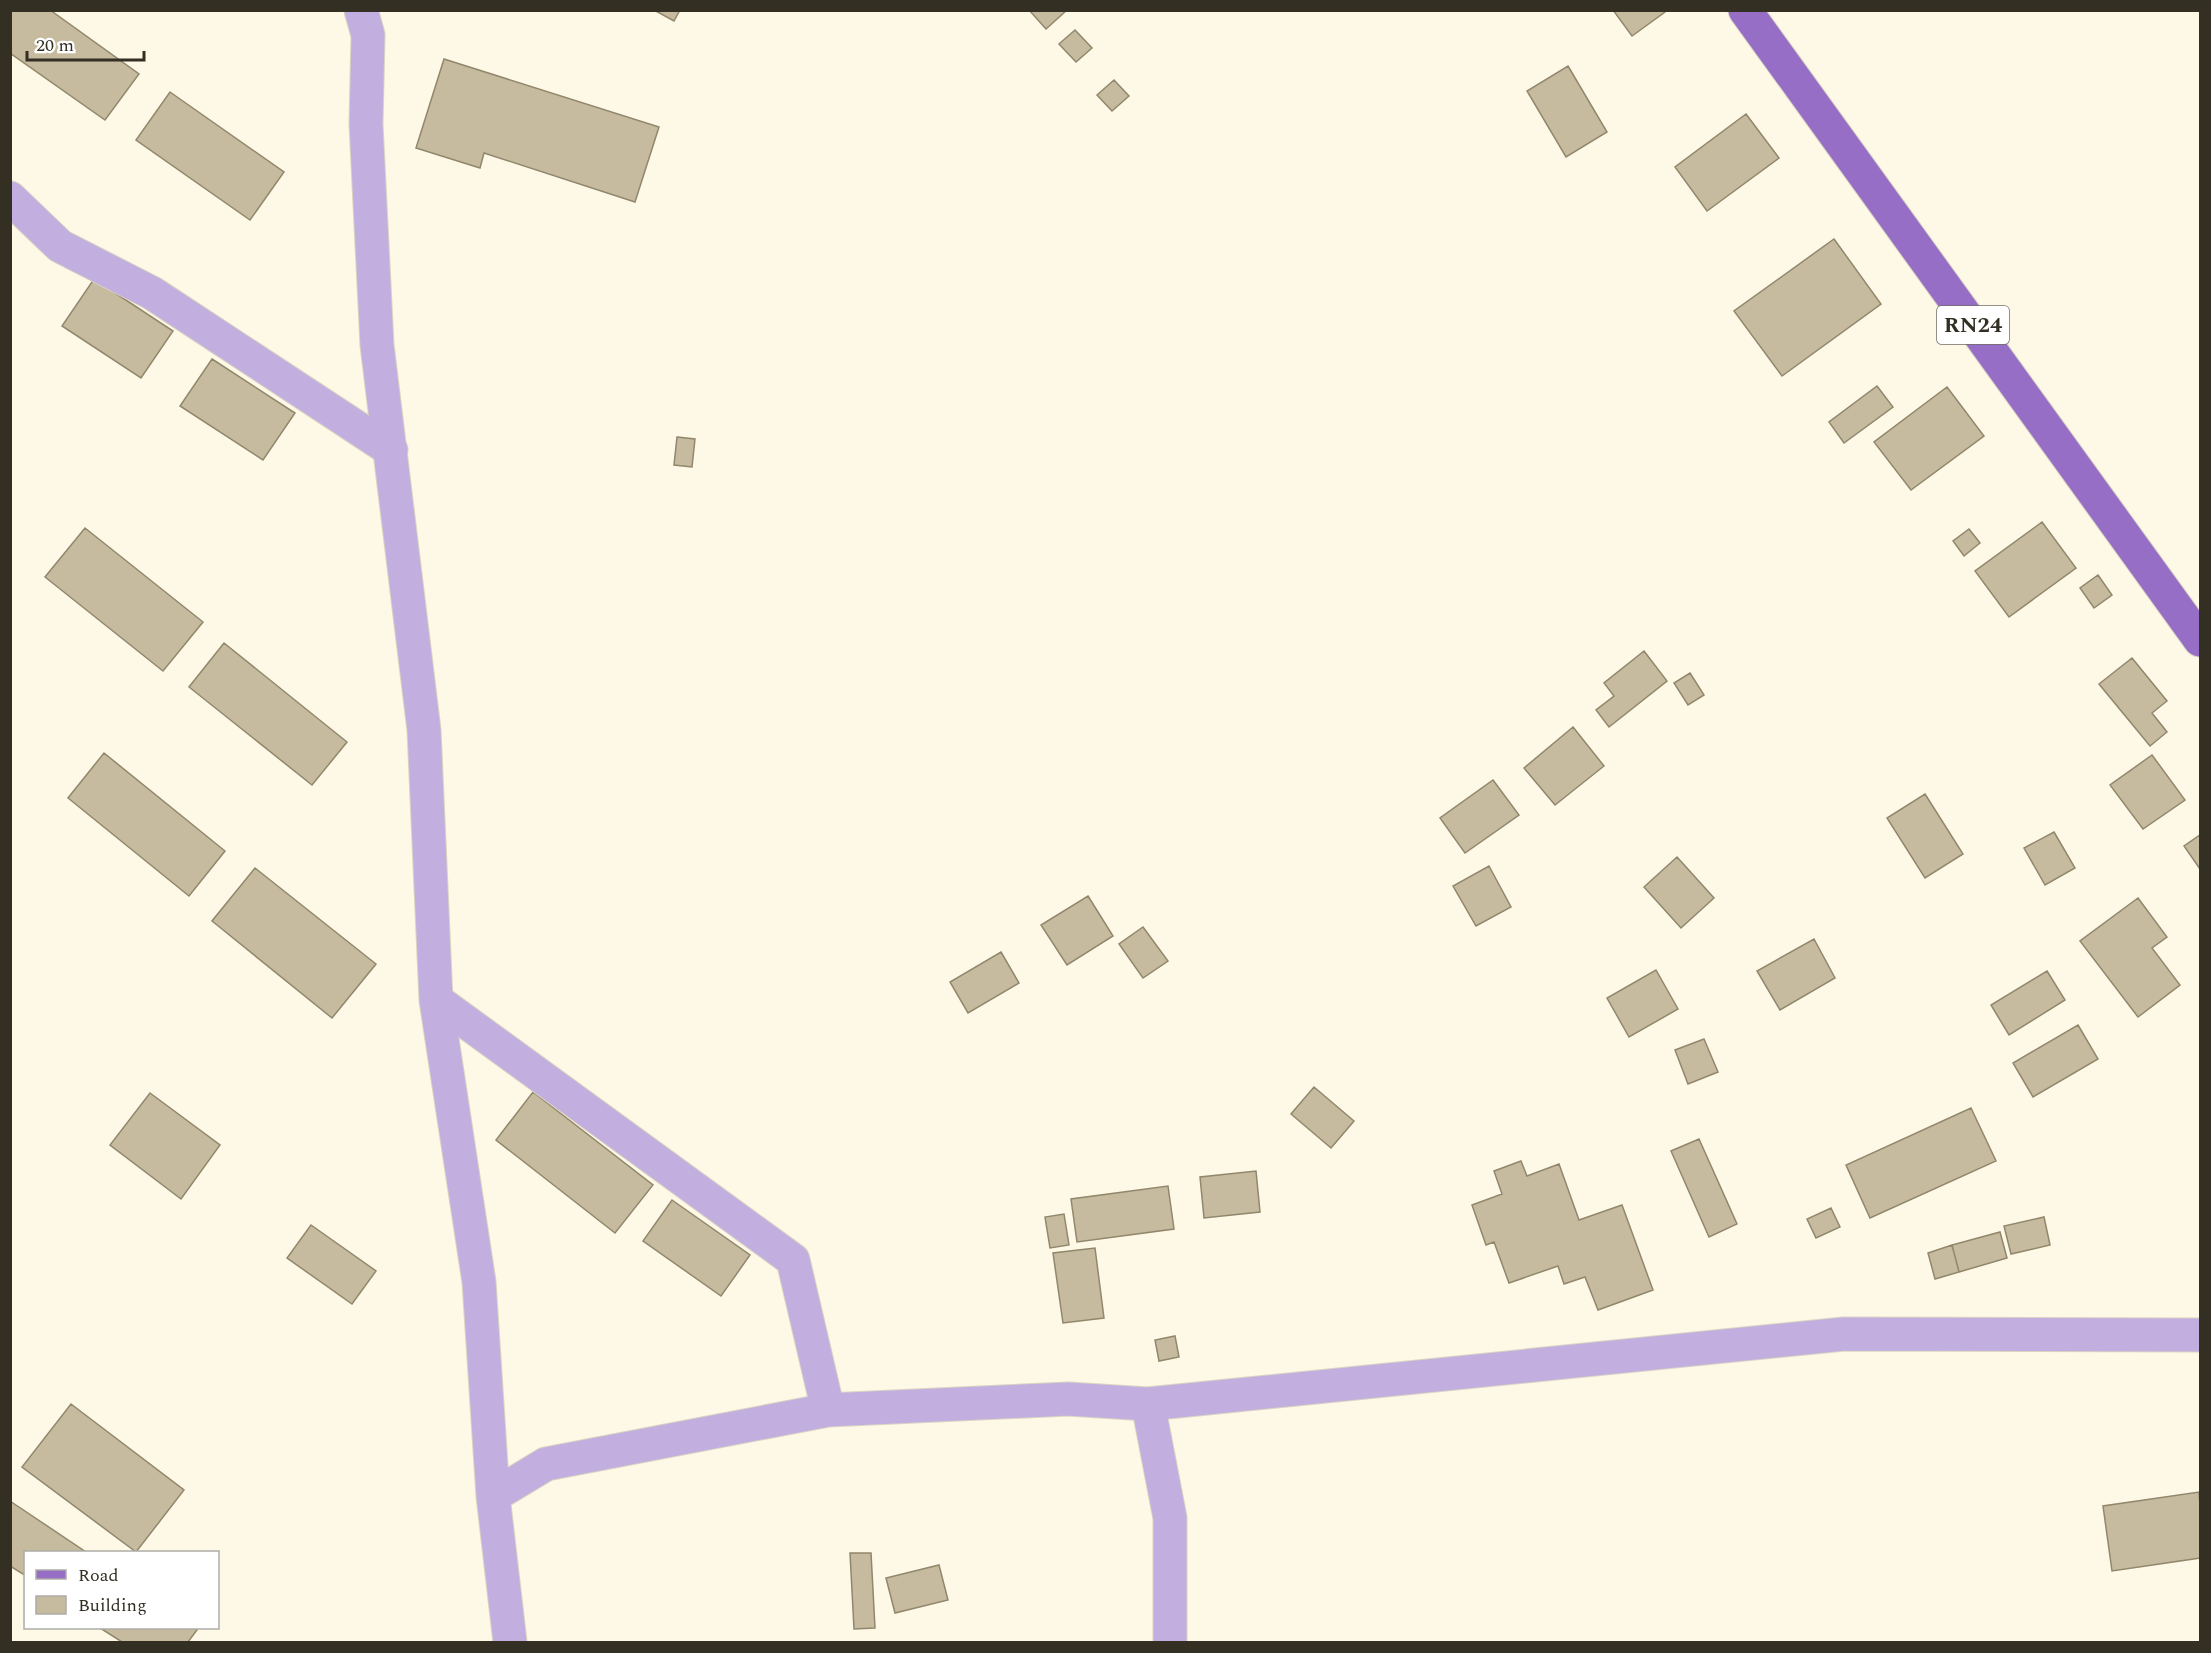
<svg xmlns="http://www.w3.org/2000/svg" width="2211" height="1653" font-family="Spectral,serif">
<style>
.building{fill:#c6bb9e;stroke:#91876c;stroke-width:1.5}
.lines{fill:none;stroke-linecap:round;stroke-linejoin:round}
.minor-casing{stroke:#d9d4c3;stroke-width:35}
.major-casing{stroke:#d9d4c3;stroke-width:35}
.minor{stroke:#c2aedf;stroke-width:33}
.major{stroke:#966ec6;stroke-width:33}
.labels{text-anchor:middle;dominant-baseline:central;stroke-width:6;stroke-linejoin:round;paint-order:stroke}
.shield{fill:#fff;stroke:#706d65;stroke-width:1.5}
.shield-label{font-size:22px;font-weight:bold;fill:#332f23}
</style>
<rect width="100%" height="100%" fill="#fef8e6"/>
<!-- building -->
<path class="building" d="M10 10H50L139 74 105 120 10 53Z
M654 10H680L674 21Z
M1029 10H1067L1046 29Z
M1613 10H1664L1665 12 1632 36Z
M1075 30 1092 48 1076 62 1059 44Z
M444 59 659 127 635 202 484 153 480 168 416 148Z
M1568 66 1607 132 1566 157 1527 91Z
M1114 80 1129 96 1112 111 1097 95Z
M170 92 284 172 250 220 136 140Z
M1746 114 1779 158 1707 211 1675 167Z
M1834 239 1881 304 1782 376 1734 311Z
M94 279 173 331 141 378 62 326Z
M212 359 295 413 263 460 180 406Z
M1877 386 1893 407 1844 443 1829 422Z
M1947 387 1984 436 1911 490 1874 442Z
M677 437 695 439 692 467 674 465Z
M2042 522 2076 568 2009 617 1975 571Z
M85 528 203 622 163 671 45 577Z
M1969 529 1980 543 1964 556 1953 541Z
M2098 575 2112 595 2094 608 2080 588Z
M224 643 347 742 312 785 189 687Z
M1644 651 1667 681 1609 727 1596 710 1614 696 1604 683Z
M2132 658 2167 701 2152 713 2167 732 2150 746 2099 684Z
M1690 673 1704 695 1688 705 1674 683Z
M1573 727 1604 766 1555 805 1524 768Z
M104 753 225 851 189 896 68 798Z
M2152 755 2185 800 2143 829 2110 785Z
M1493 780 1519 815 1465 853 1440 818Z
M1925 794 1963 854 1925 878 1887 818Z
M2054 832 2075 868 2045 885 2024 848Z
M2200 835V869L2184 846Z
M1677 857 1714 898 1681 928 1644 887Z
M1489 866 1511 907 1476 926 1453 886Z
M255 868 376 964 332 1018 212 921Z
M1088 896 1113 936 1067 965 1041 925Z
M2138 898 2167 937 2152 948 2180 985 2138 1017 2080 941Z
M1143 927 1168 961 1143 978 1119 944Z
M1814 939 1835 978 1780 1010 1757 971Z
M1001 952 1019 983 968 1013 950 982Z
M1656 970 1678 1009 1629 1037 1607 998Z
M2047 971 2065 1000 2009 1035 1991 1005Z
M2078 1025 2098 1059 2033 1097 2013 1063Z
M1704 1039 1718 1072 1688 1084 1675 1050Z
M1314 1087 1354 1121 1331 1148 1291 1114Z
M533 1092 653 1185 615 1233 496 1140Z
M150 1093 220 1145 181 1199 110 1145Z
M1971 1108 1996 1161 1870 1218 1846 1165Z
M1699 1139 1737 1224 1709 1237 1671 1151Z
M1521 1161 1527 1176 1559 1164 1579 1220 1622 1205 1653 1290 1598 1310 1585 1277 1564 1284 1558 1266 1509 1283 1494 1242 1486 1245 1472 1205 1502 1194 1494 1171Z
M1256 1171 1260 1212 1204 1218 1200 1177Z
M1168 1186 1174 1229 1077 1242 1071 1199Z
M672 1200 750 1255 721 1296 643 1241Z
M1831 1208 1840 1227 1816 1238 1807 1219Z
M1064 1214 1069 1245 1050 1248 1045 1217Z
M2044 1217 2050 1245 2011 1254 2004 1226Z
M311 1225 376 1271 352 1304 287 1258Z
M2000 1232 2007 1258 1959 1272 1952 1245Z
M1952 1245 1959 1272 1935 1279 1928 1253Z
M1095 1248 1104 1318 1063 1323 1053 1253Z
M1175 1336 1179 1357 1159 1361 1155 1340Z
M71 1404 184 1490 136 1552 22 1467Z
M2199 1492 2200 1505V1558L2112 1571 2103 1506Z
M10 1501 86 1552H26V1576L10 1566Z
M850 1553H871L875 1628 854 1629Z
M939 1565 948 1600 895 1613 886 1578Z
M100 1628H194L197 1630 188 1642H122Z"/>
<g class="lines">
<defs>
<path id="minor" d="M361 10 368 35 366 124 377 345 424 730 436 1000 479 1282 493 1496 510 1642
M10 198 60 246 152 293 391 450
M436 1000 793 1260 828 1410
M1148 1404 1170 1518V1642
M493 1496 546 1464 828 1410 1068 1399 1148 1404 1844 1334 2200 1335"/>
<path id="major" d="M1745 10 2200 640"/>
</defs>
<!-- minor casing -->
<use href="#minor" class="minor-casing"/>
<!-- major casing -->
<use href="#major" class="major-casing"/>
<!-- minor -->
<use href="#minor" class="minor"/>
<!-- major -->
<use href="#major" class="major"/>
</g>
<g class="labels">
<!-- shield labels -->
<rect class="shield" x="1937" y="306" width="72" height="38" rx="4.5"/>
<g class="shield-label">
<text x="1973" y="325">RN24</text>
</g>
</g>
<!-- border -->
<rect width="2211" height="1653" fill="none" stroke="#332f23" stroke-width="24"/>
<!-- legend -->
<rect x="24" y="1551" width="195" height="78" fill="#ffffff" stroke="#adaca7" stroke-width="1.5"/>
<rect x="36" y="1570" width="30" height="9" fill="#966ec6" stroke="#adaca7" stroke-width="1.5"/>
<text x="78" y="1581" font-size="18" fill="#332f23">Road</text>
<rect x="36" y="1596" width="30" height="18" fill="#c6bb9e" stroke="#adaca7" stroke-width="1.5"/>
<text x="78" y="1611" font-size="18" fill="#332f23">Building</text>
<!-- scale -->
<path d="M27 51v9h117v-9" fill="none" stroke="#332f23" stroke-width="3"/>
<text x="36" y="51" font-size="18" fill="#332f23" stroke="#ffffff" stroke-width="4.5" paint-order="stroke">20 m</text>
</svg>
